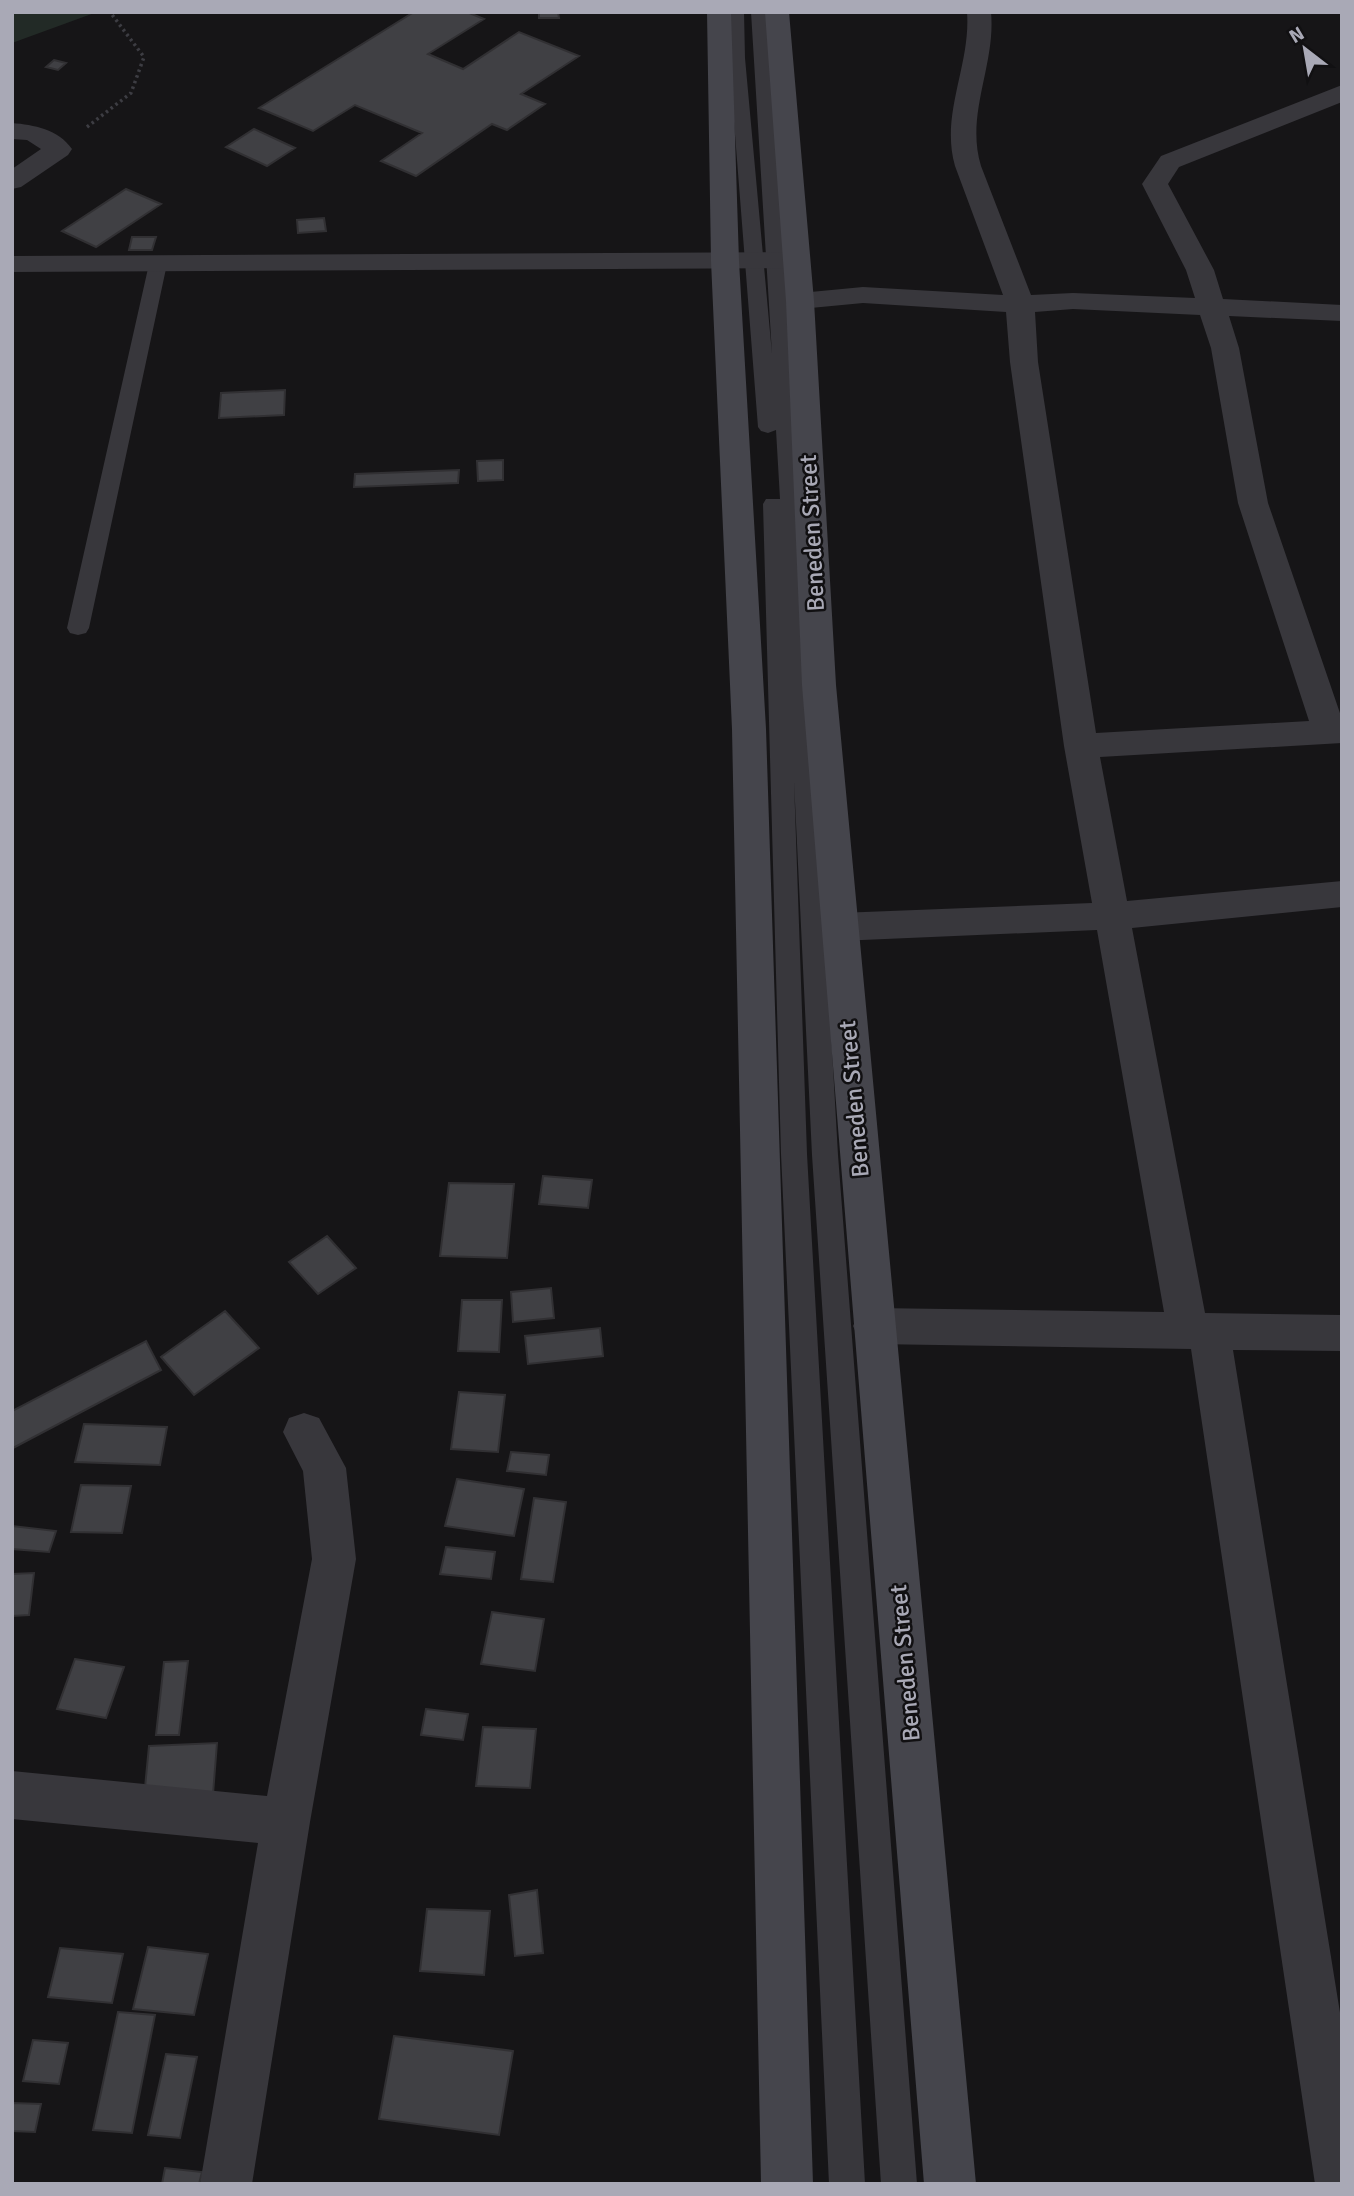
<svg xmlns="http://www.w3.org/2000/svg" width="1354" height="2196" font-family="Signika,sans-serif">
<style>
.green{fill:#222a26}
.building{fill:#404044;stroke:#313033;stroke-width:2}
.lines{fill:none;stroke-linecap:round;stroke-linejoin:round}
.path{stroke:#3d3d43;stroke-width:3.5;stroke-dasharray:2.5 3.5;stroke-linecap:butt}
.lane{fill:#38373c;fill-rule:evenodd}
.street{fill:#38373c;fill-rule:evenodd}
.secondary{fill:#45454c;fill-rule:evenodd}
.labels{text-anchor:middle;dominant-baseline:central;stroke-width:5;stroke-linejoin:round;paint-order:stroke}
.street-label{font-size:24px;fill:#a9a9b6;stroke:#111012}
</style>
<rect width="100%" height="100%" fill="#161517"/>
<!-- green -->
<path class="green" d="M12 12H97L12 43Z"/>
<!-- building -->
<path class="building" d="M414 12H467L484 19 428 54 463 69 519 32 579 56 521 94 545 104 507 130 492 124 416 176 381 161 422 133 355 105 313 131 259 108Z
M539 12H558L559 18H539Z
M54 60 66 63 58 70 46 67Z
M254 129 295 148 267 166 226 147Z
M126 189 161 204 96 247 62 231Z
M324 218 326 231 298 233 297 220Z
M132 237H156L152 250H129Z
M285 390 284 415 219 418 221 393Z
M503 460V480L478 481 477 461Z
M459 470 458 483 354 487 355 474Z
M543 1176 592 1180 588 1208 539 1204Z
M449 1183 514 1184 507 1258 440 1256Z
M327 1236 356 1268 318 1294 289 1262Z
M551 1288 554 1318 513 1322 511 1292Z
M462 1300H502L499 1352 458 1351Z
M225 1311 259 1348 194 1395 161 1357Z
M600 1328 603 1356 528 1364 525 1336Z
M146 1341 161 1370 13 1448 12 1411Z
M459 1392 505 1395 498 1452 451 1449Z
M84 1424 167 1427 160 1465 75 1462Z
M511 1452 549 1455 546 1475 507 1471Z
M457 1479 524 1489 514 1536 445 1526Z
M81 1485 131 1486 122 1533 71 1532Z
M534 1498 566 1502 553 1582 521 1579Z
M12 1526 56 1531 49 1552 12 1549Z
M446 1547 495 1552 491 1579 440 1574Z
M34 1573 29 1615 12 1616V1574Z
M492 1612 544 1619 535 1671 481 1664Z
M75 1659 124 1667 106 1718 57 1709Z
M188 1661 179 1735H156L164 1662Z
M426 1709 468 1714 463 1740 421 1735Z
M483 1727 536 1729 530 1788 476 1786Z
M217 1743 213 1794 144 1798 149 1746Z
M537 1890 543 1953 515 1956 509 1895Z
M427 1909 490 1911 484 1975 420 1971Z
M148 1947 208 1954 194 2015 133 2009Z
M60 1948 123 1954 112 2003 48 1997Z
M118 2012 155 2015 132 2133 93 2130Z
M394 2036 513 2051 499 2135 379 2119Z
M33 2040 68 2043 59 2084 23 2081Z
M166 2054 197 2057 180 2138 148 2135Z
M12 2103 41 2104 35 2132 12 2131Z
M165 2168 202 2172 199 2184H162Z"/>
<g class="lines">
<!-- path -->
<path class="path" d="M87 127 131 93 144 57 110 12"/>
<!-- lane -->
<path class="lane" d="M728 12H744L745 58 772 354 751 12H767L799 470 838 1155 917 2184H881L812 1155 794 781 807 1154 865 2184H829L781 1154 763 504 766 499H780L776 430 768 433 761 431 758 427 729 58Z
M158 258 167 264 89 628 86 633 78 635 70 633 67 628 149 264Z"/>
<!-- street -->
<path class="street" d="M967 12H991C996 65 965 114 981 166L1031 295 1073 293 1195 298 1186 270 1142 184 1161 156 1342 85V102L1179 167 1168 184 1214 270 1223 299 1342 305V321L1229 316 1239 348 1268 503 1342 719V743L1100 757 1127 901 1342 881V907L1132 928 1205 1313 1342 1315V1351L1233 1350 1342 2025V2184H1315L1191 1349 874 1344 859 1339 853 1326 859 1313 874 1308 1164 1312 1097 930 839 941 826 937 821 927 826 917 839 913 1092 903 1064 746 1010 362 1006 312 863 303 800 309 790 307 786 301 790 295 800 293 863 287 1003 295 955 166C940 114 971 65 967 12ZM1073 309 1200 315 1211 348 1238 503 1309 721 1096 733 1038 362 1035 312Z
M12 123C34 125 58 129 72 149L68 155 21 187 12 189V169L41 149 27 140 12 139Z
M795 252 805 254 809 260 805 266 795 268 12 272V256Z
M304 1413 319 1418 346 1468 356 1559 310 1822 252 2184H200L258 1843 12 1819V1771L267 1796 312 1559 303 1471 283 1432 289 1418Z"/>
<!-- secondary -->
<path class="secondary" d="M707 12H731L739 261 766 729 813 2184H761L732 729 711 261Z
M765 12H789L814 301 836 685 976 2184H924L802 685 786 301Z"/>
</g>
<g class="labels">
<!-- street labels -->
<g class="street-label">
<text transform="translate(812 533) rotate(-93)">Beneden Street</text>
<text transform="translate(854 1099) rotate(-95)">Beneden Street</text>
<text transform="translate(905 1663) rotate(-95)">Beneden Street</text>
</g>
</g>
<!-- border -->
<rect width="1354" height="2196" fill="none" stroke="#a9a9b6" stroke-width="28"/>
<!-- north arrow -->
<g transform="translate(1305 49) rotate(329)" stroke="#111012" stroke-width="5" paint-order="stroke">
<path d="M0-5L12 26L0 18L-12 26Z" fill="#a9a9b6"/>
<text y="-10" font-size="19" font-weight="bold" text-anchor="middle" fill="#a9a9b6">N</text>
</g>
</svg>
